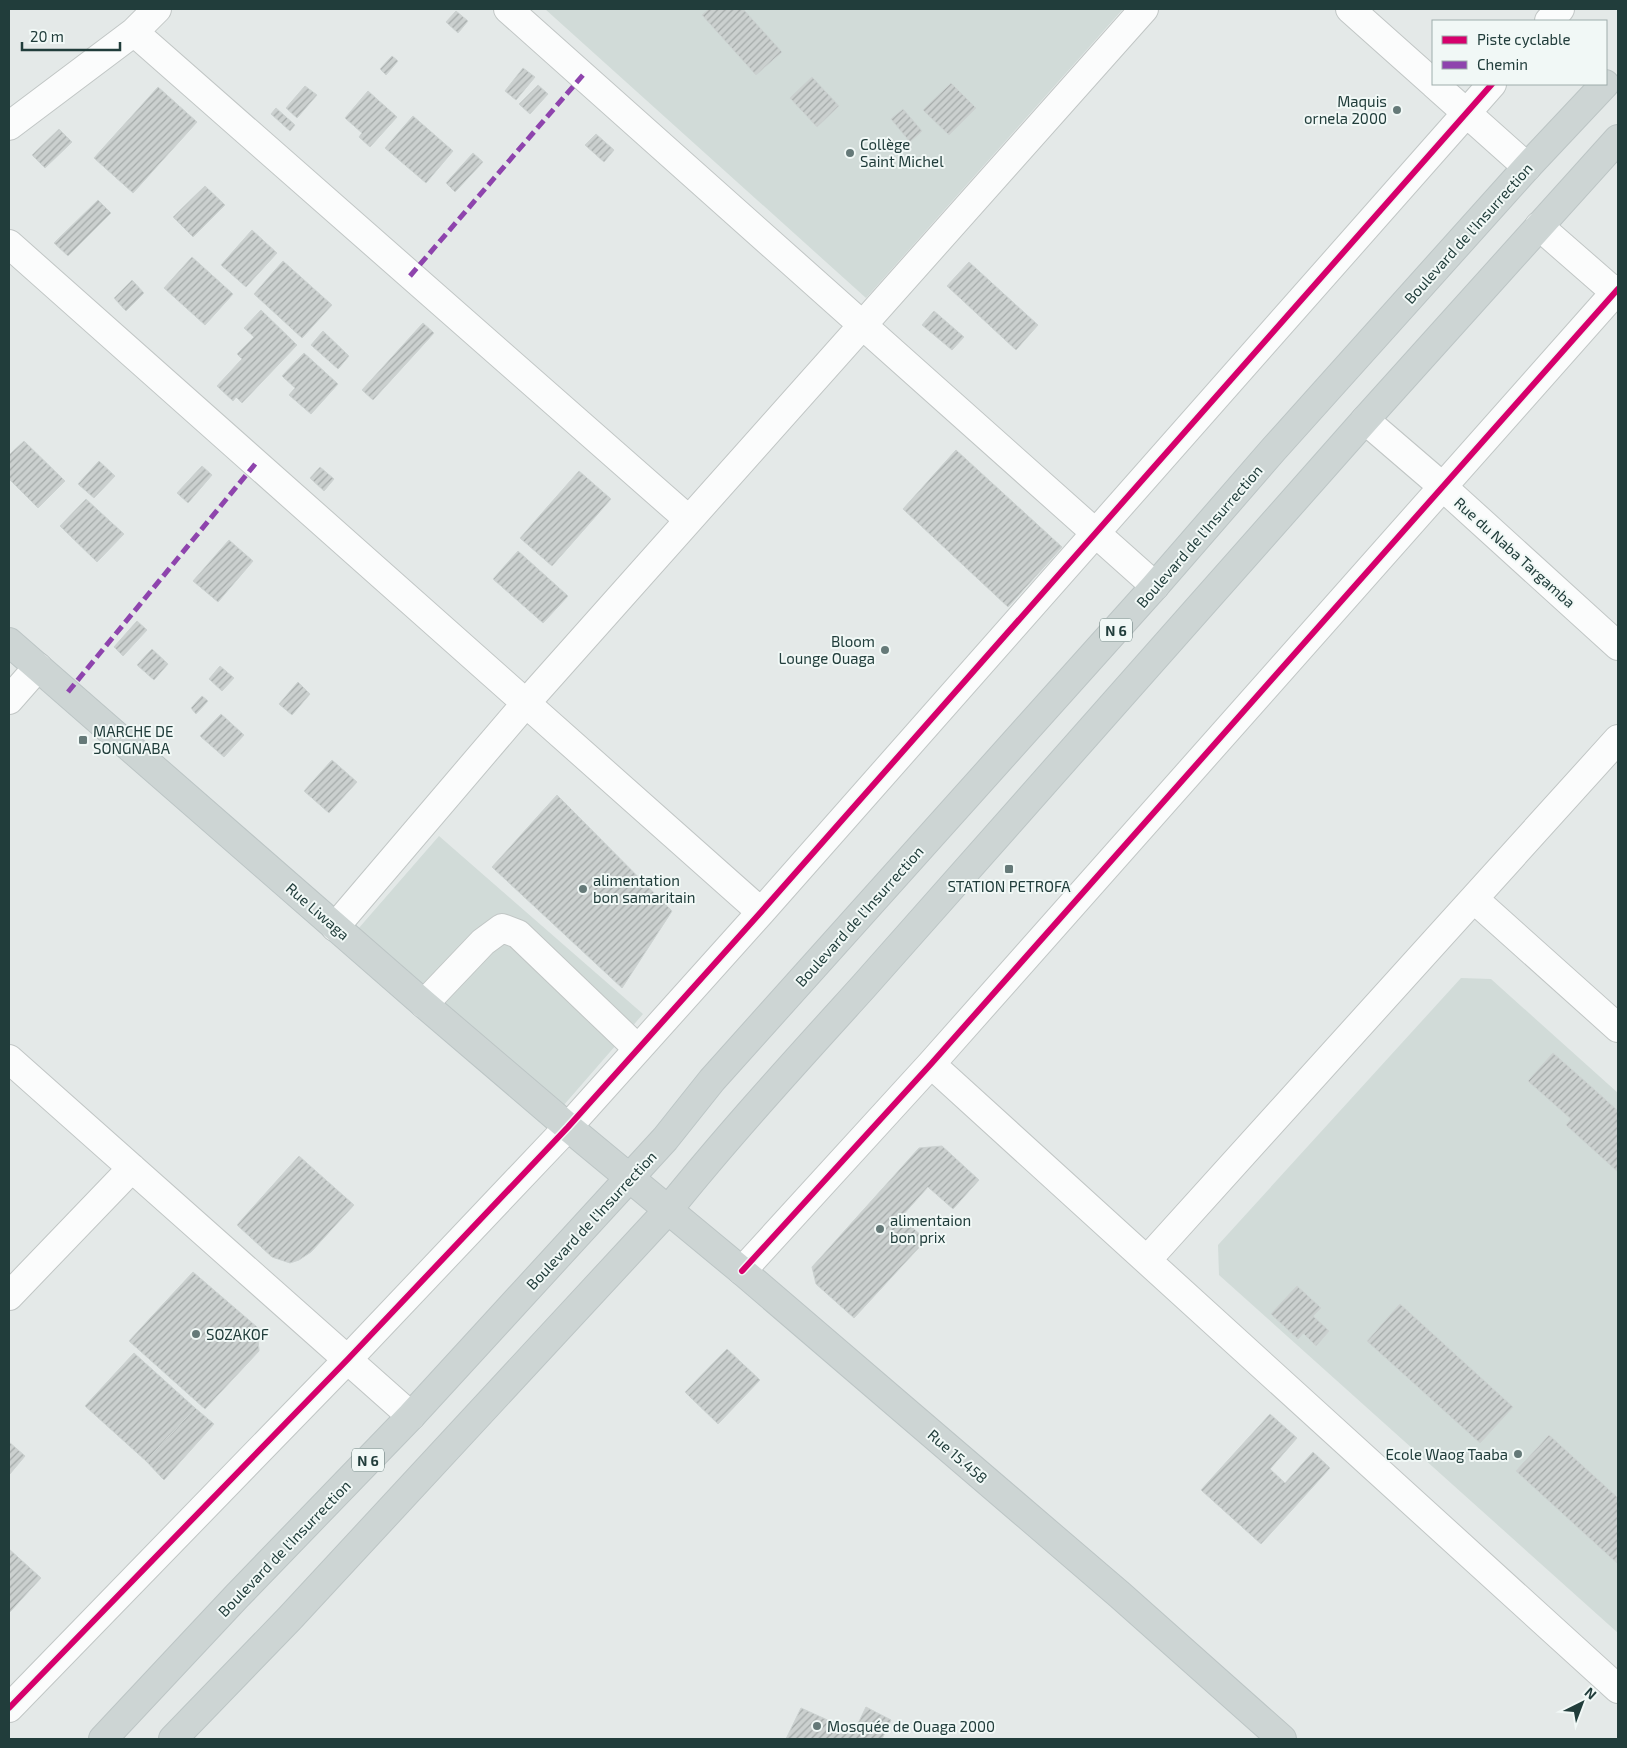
<svg xmlns="http://www.w3.org/2000/svg" width="1627" height="1748" font-family="'Exo 2',sans-serif">
<style>
.built{fill:#d1dbd8}
.building{fill:url(#building-hatch);stroke:#ccd2d1}
.lines{fill:none;stroke-linecap:round;stroke-linejoin:round}
.minor-casing{stroke:#c1c6c5;stroke-width:30}
.major-casing{stroke:#bcc5c5;stroke-width:30}
.minor{stroke:#fbfcfc;stroke-width:28}
.major{stroke:#cdd5d4;stroke-width:28}
.quiet{stroke:#8e44ad;stroke-width:5;stroke-dasharray:10 5;stroke-linecap:butt}
.cycleway-casing{stroke:#f1f8f6;stroke-width:9}
.cycleway{stroke:#d6006c;stroke-width:6}
.poi-dot{fill:#657978;stroke:#f1f8f6;stroke-width:2}
.labels{text-anchor:middle;dominant-baseline:central;stroke-width:4;stroke-linejoin:round;paint-order:stroke}
.shield{fill:#f1f8f6;stroke:#5f7573;stroke-width:1}
.shield-label{font-size:14px;font-weight:bold;fill:#213d3b}
.poi-label{font-size:15px;fill:#213d3b;stroke:#f1f8f6;text-anchor:start}
.street-label{font-size:15px;fill:#213d3b;stroke:#f1f8f6}
</style>
<defs>
<pattern id="building-hatch" width="6" height="6" patternUnits="userSpaceOnUse" patternTransform="scale(1.25)"><rect width="6" height="6" fill="#cbd0cf"/><path d="M-1 1l2-2M0 6l6-6M5 7l2-2" fill="none" stroke="#a4aaa9"/></pattern>
</defs>
<rect width="100%" height="100%" fill="#e4e9e8"/>
<!-- built -->
<path class="built" d="M545 9H1123L866 298Z
M439 836 643 1014 563 1106 358 929Z
M1461 978 1491 979 1618 1093V1633L1219 1275 1218 1245Z"/>
<!-- building -->
<path class="building" d="M709 9H743L782 52 756 75 702 15Z
M456 11 468 21 458 33 446 22Z
M392 56 398 61 386 75 380 69Z
M523 68 535 77 516 100 505 91Z
M812 77 839 106 817 127 790 98Z
M951 83 976 108 949 135 923 110Z
M538 85 548 94 530 114 519 104Z
M305 86 317 95 297 118 286 108Z
M158 87 197 122 133 193 94 158Z
M368 91 397 117 370 147 359 137 362 133 345 118Z
M276 108 295 125 290 131 271 114Z
M903 109 922 131 910 142 891 119Z
M413 116 453 151 426 183 385 148Z
M59 129 72 142 45 168 32 155Z
M596 134 614 150 604 162 585 145Z
M473 153 483 162 455 192 446 183Z
M205 186 225 205 193 237 173 217Z
M98 200 111 213 68 256 54 243Z
M252 230 277 253 246 287 221 265Z
M192 257 233 294 205 325 164 288Z
M283 261 332 305 302 338 254 294Z
M969 262 1038 325 1016 350 947 286Z
M132 280 144 293 126 311 114 298Z
M261 310 297 345 242 403 236 397 233 401 217 386 242 359 237 354 254 337 244 328Z
M934 311 964 337 952 350 922 325Z
M423 323 434 333 373 400 362 390Z
M323 331 349 356 338 369 311 345Z
M304 353 338 384 311 414 289 395 295 388 282 376Z
M24 441 65 481 38 508 9 479V455Z
M956 450 1062 547 1008 607 903 509Z
M99 461 115 476 94 498 78 484Z
M202 466 212 475 188 503 177 493Z
M320 467 334 479 324 491 310 478Z
M579 471 611 499 552 566 520 538Z
M86 499 124 534 97 562 60 526Z
M229 540 253 561 218 602 193 581Z
M518 551 568 596 543 623 493 579Z
M137 621 147 630 123 656 114 647Z
M152 649 168 664 154 680 137 665Z
M220 666 234 678 222 691 209 679Z
M298 682 310 694 292 715 279 704Z
M202 696 208 701 196 714 191 708Z
M221 714 244 735 224 757 200 736Z
M332 760 357 782 329 813 304 791Z
M557 795 672 911 622 988 492 867Z
M1553 1053 1596 1091 1571 1119 1528 1081Z
M1596 1091 1618 1111V1172L1566 1125Z
M942 1146 979 1180 953 1209 928 1187 901 1217 926 1240 854 1318 816 1284 812 1267 919 1148Z
M299 1156 354 1205 311 1252 299 1260 290 1263 272 1257 237 1225Z
M193 1272 257 1327 259 1351 205 1409 129 1341Z
M1297 1286 1321 1308 1313 1316 1329 1331 1316 1346 1303 1333 1298 1339 1271 1314Z
M1400 1304 1513 1407 1480 1443 1367 1341Z
M727 1349 760 1380 718 1424 685 1392Z
M134 1353 195 1408 146 1461 85 1406Z
M195 1408 214 1424 164 1480 146 1461Z
M1270 1414 1297 1438 1270 1469 1285 1483 1313 1452 1330 1468 1261 1544 1201 1490Z
M1549 1435 1618 1498V1564L1516 1471Z
M9 1442 25 1456 9 1475Z
M9 1549 41 1578 9 1613Z
M866 1707 891 1720 882 1739H786L801 1708 854 1732Z"/>
<g class="lines">
<defs>
<path id="minor" d="M508 9 1155 586
M1350 9 1433 83
M1549 21 1560 9
M134 32 689 520
M1434 84 1527 167
M9 126 134 32 157 9
M1539 226 1618 295
M9 244 761 912
M1365 420 1443 487 1618 646
M9 700 38 667
M1474 899 1618 1028
M335 927 526 703 1144 9
M424 1004 483 942 502 928 518 934 638 1049
M9 1059 411 1416
M931 1064 1618 1689
M1147 1260 1618 739
M742 1271 931 1064 1618 289
M9 1296 132 1168
M9 1708 348 1359 568 1127 761 912 1492 84"/>
<path id="major" d="M9 642 424 1004 568 1127 742 1271 1120 1595 1282 1739
M103 1739 237 1596 411 1416 665 1139 712 1080 1155 586 1273 450 1527 167 1605 84
M173 1739 290 1618 668 1210C730 1133 797 1060 864 986L1365 420 1618 139"/>
</defs>
<!-- minor casing -->
<use href="#minor" class="minor-casing"/>
<!-- major casing -->
<use href="#major" class="major-casing"/>
<!-- minor -->
<use href="#minor" class="minor"/>
<!-- major -->
<use href="#major" class="major"/>
<!-- quiet -->
<path class="quiet" d="M410 276 583 75
M68 692 256 463"/>
<defs>
<path id="cycleway" d="M742 1271 931 1064 1618 289
M9 1708 348 1359 568 1127 761 912 1492 84"/>
</defs>
<!-- cycleway casing -->
<use href="#cycleway" class="cycleway-casing"/>
<!-- cycleway -->
<use href="#cycleway" class="cycleway"/>
</g>
<!-- markers -->
<g class="poi-dot">
<circle cx="1397" cy="110" r="5"/>
<circle cx="850" cy="153" r="5"/>
<circle cx="885" cy="650" r="5"/>
<rect x="78" y="735" width="10" height="10" rx="2.5"/>
<rect x="1004" y="864" width="10" height="10" rx="2.5"/>
<circle cx="583" cy="889" r="5"/>
<circle cx="880" cy="1229" r="5"/>
<circle cx="196" cy="1334" r="5"/>
<circle cx="1518" cy="1454" r="5"/>
<circle cx="817" cy="1726" r="5"/>
</g>
<g class="labels">
<!-- shield labels -->
<g class="shield">
<rect x="1100" y="618.5" width="32" height="23" rx="4"/>
<rect x="352" y="1448.5" width="32" height="23" rx="4"/>
</g>
<g class="shield-label">
<text x="1116" y="630">N 6</text>
<text x="368" y="1460">N 6</text>
</g>
<!-- poi labels -->
<g class="poi-label">
<text x="1387" y="101" text-anchor="end">Maquis<tspan x="1387" dy="17">ornela 2000</tspan></text>
<text x="860" y="144">Collège<tspan x="860" dy="17">Saint Michel</tspan></text>
<text x="875" y="641" text-anchor="end">Bloom<tspan x="875" dy="17">Lounge Ouaga</tspan></text>
<text x="93" y="731">MARCHE DE<tspan x="93" dy="17">SONGNABA</tspan></text>
<text x="593" y="880">alimentation<tspan x="593" dy="17">bon samaritain</tspan></text>
<text x="1009" y="886" text-anchor="middle">STATION PETROFA</text>
<text x="890" y="1220">alimentaion<tspan x="890" dy="17">bon prix</tspan></text>
<text x="206" y="1334">SOZAKOF</text>
<text x="1508" y="1454" text-anchor="end">Ecole Waog Taaba</text>
<text x="827" y="1726">Mosquée de Ouaga 2000</text>
</g>
<!-- street labels -->
<g class="street-label">
<text transform="translate(1468 233) rotate(-48)">Boulevard de l'Insurrection</text>
<text transform="translate(1199 536) rotate(-49)">Boulevard de l'Insurrection</text>
<text transform="translate(1515 552) rotate(42)">Rue du Naba Targamba</text>
<text transform="translate(318 911) rotate(41)">Rue Liwaga</text>
<text transform="translate(859 916) rotate(-48)">Boulevard de l'Insurrection</text>
<text transform="translate(591 1220) rotate(-47)">Boulevard de l'Insurrection</text>
<text transform="translate(958 1456) rotate(41)">Rue 15.458</text>
<text transform="translate(284 1548) rotate(-46)">Boulevard de l'Insurrection</text>
</g>
</g>
<!-- border -->
<rect width="1627" height="1748" fill="none" stroke="#213d3b" stroke-width="20"/>
<!-- legend -->
<rect x="1432" y="20" width="175" height="65" fill="#f1f8f6" stroke="#9eadab"/>
<rect x="1442" y="36" width="25" height="8" fill="#d6006c" stroke="#9eadab"/>
<text x="1477" y="45" font-size="15" fill="#213d3b">Piste cyclable</text>
<rect x="1442" y="61" width="25" height="8" fill="#8e44ad" stroke="#9eadab"/>
<text x="1477" y="70" font-size="15" fill="#213d3b">Chemin</text>
<!-- north arrow -->
<g transform="translate(1582 1703) rotate(42)" stroke="#f1f8f6" stroke-width="4" paint-order="stroke">
<path d="M0-4L9 19L0 12L-9 19Z" fill="#213d3b"/>
<text y="-8" font-size="14" font-weight="bold" text-anchor="middle" fill="#213d3b">N</text>
</g>
<!-- scale -->
<path d="M22 42v8h98v-8" fill="none" stroke="#213d3b" stroke-width="2.5"/>
<text x="30" y="42" font-size="15" fill="#213d3b" stroke="#f1f8f6" stroke-width="4" paint-order="stroke">20 m</text>
</svg>
